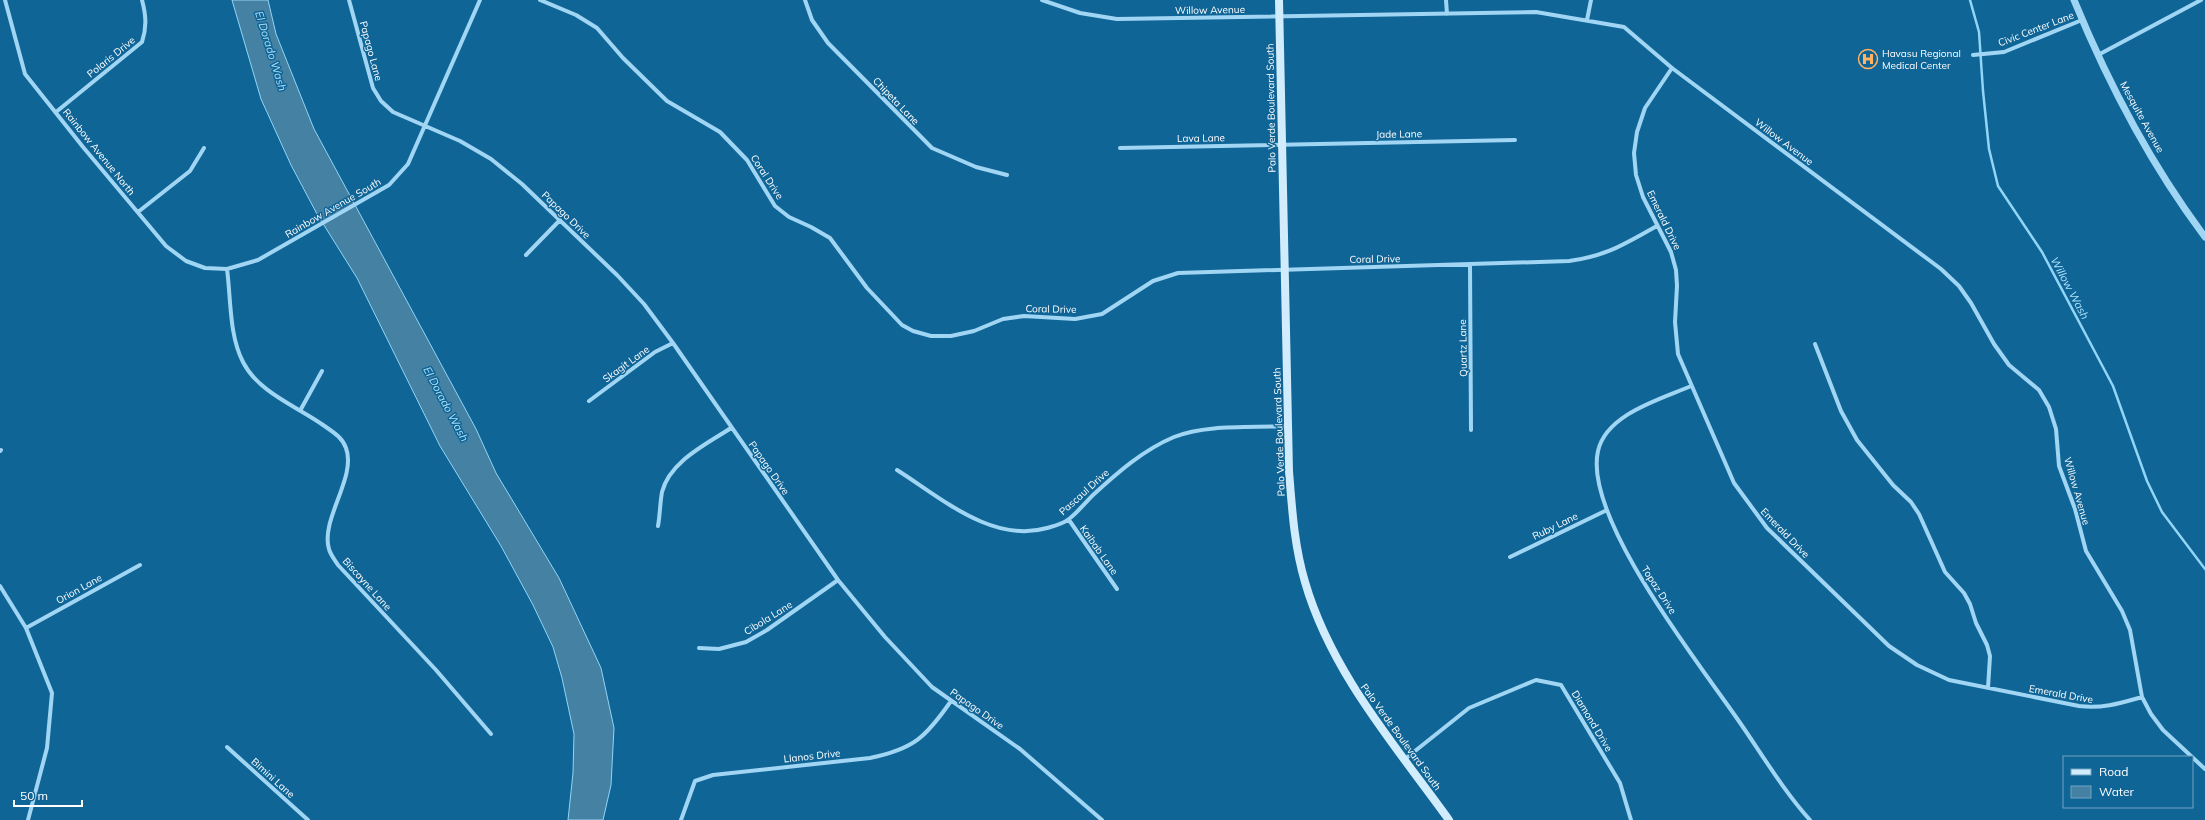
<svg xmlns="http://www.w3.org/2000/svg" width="2205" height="820" font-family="Mulish,sans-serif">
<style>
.water{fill:#4481a3;stroke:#91d5f7}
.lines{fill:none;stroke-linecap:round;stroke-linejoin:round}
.stream{stroke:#91d5f7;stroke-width:2.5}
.minor{stroke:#a0d6f4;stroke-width:4}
.tertiary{stroke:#a0d6f4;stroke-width:7}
.secondary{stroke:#d0ecfd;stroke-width:8}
.labels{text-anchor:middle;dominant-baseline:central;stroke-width:3;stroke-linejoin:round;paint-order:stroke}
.street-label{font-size:10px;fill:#fff;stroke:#106597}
.poi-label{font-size:10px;fill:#fff;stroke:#106597;text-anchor:start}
.water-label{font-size:11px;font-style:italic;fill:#b0e2fb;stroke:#106597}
</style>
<rect width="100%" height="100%" fill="#106597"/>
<!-- water -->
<path class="water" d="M232 0H268L276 34 314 129 476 429 496 473 559 578 601 668 614 728 611 785 603 820H568L573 773 574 734 562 678 553 647 533 605 501 546 440 446 357 278 317 214 291 165 261 99Z"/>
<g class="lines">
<!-- stream -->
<path class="stream" d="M1970 0 1979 32 1983 91 1989 149 1998 186 2042 252 2113 386 2147 481 2162 512 2205 569"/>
<!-- minor -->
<path class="minor" d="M5 0 25 74 83 147 166 246 186 261 205 268 227 269 258 260 389 185 408 164 480 0
M349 0 373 88 381 101 393 112 460 141 491 159 522 184 617 275 644 304 673 343 838 580 885 637 932 687 1020 749 1102 820
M540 0 576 15 597 28 623 58 667 101 720 132 747 160 775 206 789 217 811 227 830 238 867 288 902 325 913 331 931 336H951L974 331 1003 319 1024 316 1075 319 1102 314 1153 281 1178 273 1569 261C1607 256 1624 244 1657 226
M805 0 812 20 828 43 932 148 976 167 1007 175
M1042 0 1080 13 1117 19 1536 12 1624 27 1672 68 1941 269 1959 286 1971 303 1994 344 2009 365 2039 390 2049 407 2056 429 2059 466 2075 509 2086 551 2122 611 2130 630 2142 697 2151 714 2163 730 2205 769
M1446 0 1447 14
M1587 20 1591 0
M1973 55 2004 52 2082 20
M2098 55 2201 0
M1672 68 1645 108 1637 132 1634 153 1636 175 1643 197 1671 252 1676 270 1677 286 1675 322 1678 354 1734 483 1767 528 1889 646 1917 665 1949 680 2079 706C2102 709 2121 703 2142 697
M56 112 142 42C147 27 146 15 142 0
M1120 148 1515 140
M138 212 190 171 204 148
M526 255 560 220
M1470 265 1471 430
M227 269C231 299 229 335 243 362 258 392 296 406 323 425 333 432 342 437 346 448 357 477 320 520 329 549 330 554 335 560 338 565L436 670 491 734
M1815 344 1841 411 1857 440 1893 485 1911 502 1919 514 1945 572 1964 593 1970 604 1976 623 1987 645 1990 656 1988 688
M1691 386C1661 399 1606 414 1598 451 1583 517 1698 662 1736 717 1760 751 1782 789 1810 820
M589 401 655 352 673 343
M301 409 322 371
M0 451 1 450
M897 470C940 497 992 544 1047 528 1054 526 1063 524 1069 519 1078 512 1085 503 1093 495 1117 473 1143 450 1174 437 1206 424 1252 428 1288 426
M1069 520 1117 589
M658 526C660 515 660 503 662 492 670 461 707 444 731 428
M1510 557 1607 510
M0 586 26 628 52 693 47 748 28 820
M26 628 140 565
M699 648 719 649 746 642 767 630 838 580
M227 747 308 820
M1405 759 1469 708 1536 680 1561 685 1620 783 1631 820
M681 820 695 781 713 775 870 758C914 749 926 737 951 701"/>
<!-- tertiary -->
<path class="tertiary" d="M2074 0C2108 83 2151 165 2205 237"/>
<!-- secondary -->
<path class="secondary" d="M1279 0 1289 471C1292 508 1294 545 1305 582 1331 672 1395 745 1449 820"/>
</g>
<!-- icons -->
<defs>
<symbol id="hospital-ring" viewBox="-11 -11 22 22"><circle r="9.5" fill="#106597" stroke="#ffb363" stroke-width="1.5"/><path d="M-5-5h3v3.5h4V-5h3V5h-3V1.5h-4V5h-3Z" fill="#ffb363"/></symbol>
</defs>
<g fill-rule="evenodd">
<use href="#hospital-ring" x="1857" y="48" width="22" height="22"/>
</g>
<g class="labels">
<!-- street labels -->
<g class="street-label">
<text transform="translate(1210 10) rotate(-1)">Willow Avenue</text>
<text transform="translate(2036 29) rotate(-21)">Civic Center Lane</text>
<text transform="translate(371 51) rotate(75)">Papago Lane</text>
<text transform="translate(111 57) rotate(-39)">Polaris Drive</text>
<text transform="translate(896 101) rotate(46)">Chipeta Lane</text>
<text transform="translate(1271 108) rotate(-91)">Palo Verde Boulevard South</text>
<text transform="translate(2142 117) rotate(61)">Mesquite Avenue</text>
<text transform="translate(1399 134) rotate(-1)">Jade Lane</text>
<text transform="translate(1201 138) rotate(-1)">Lava Lane</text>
<text transform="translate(1784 142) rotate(37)">Willow Avenue</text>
<text transform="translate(99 152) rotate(51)">Rainbow Avenue North</text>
<text transform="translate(767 177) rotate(57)">Coral Drive</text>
<text transform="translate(333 208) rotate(-30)">Rainbow Avenue South</text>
<text transform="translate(566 215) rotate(44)">Papago Drive</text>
<text transform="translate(1664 220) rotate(64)">Emerald Drive</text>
<text transform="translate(1375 259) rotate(-1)">Coral Drive</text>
<text transform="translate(1051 309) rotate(1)">Coral Drive</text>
<text transform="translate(1463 348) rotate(-91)">Quartz Lane</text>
<text transform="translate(626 364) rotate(-36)">Skagit Lane</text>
<text transform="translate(1279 432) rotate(-92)">Palo Verde Boulevard South</text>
<text transform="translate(769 468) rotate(55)">Papago Drive</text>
<text transform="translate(2077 491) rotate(74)">Willow Avenue</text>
<text transform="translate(1084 492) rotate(-42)">Pascaul Drive</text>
<text transform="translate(1555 526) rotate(-26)">Ruby Lane</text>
<text transform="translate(1785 533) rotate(46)">Emerald Drive</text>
<text transform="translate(1099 550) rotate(55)">Kaibab Lane</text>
<text transform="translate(367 584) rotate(48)">Biscayne Lane</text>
<text transform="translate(79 589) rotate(-29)">Orion Lane</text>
<text transform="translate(1659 590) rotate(57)">Topaz Drive</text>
<text transform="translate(768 618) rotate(-32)">Cibola Lane</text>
<text transform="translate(2061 694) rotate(10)">Emerald Drive</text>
<text transform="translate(977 709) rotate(35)">Papago Drive</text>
<text transform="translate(1592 721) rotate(59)">Diamond Drive</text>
<text transform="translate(1401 737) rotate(54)">Palo Verde Boulevard South</text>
<text transform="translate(812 756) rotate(-6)">Llanos Drive</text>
<text transform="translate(273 778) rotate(42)">Bimini Lane</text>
</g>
<!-- poi labels -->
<g class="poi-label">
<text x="1882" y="53">Havasu Regional<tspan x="1882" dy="12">Medical Center</tspan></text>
</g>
<!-- water labels -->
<g class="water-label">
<text transform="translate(271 51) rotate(73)">El Dorado Wash</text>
<text transform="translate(2070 288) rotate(62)">Willow Wash</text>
<text transform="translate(446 404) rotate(62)">El Dorado Wash</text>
</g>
</g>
<!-- legend -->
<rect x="2063" y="756" width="130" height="52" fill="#106597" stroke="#70a3c1"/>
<rect x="2071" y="769" width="20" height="6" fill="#d0ecfd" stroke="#70a3c1"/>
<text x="2099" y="776" font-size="12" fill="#ffffff">Road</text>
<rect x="2071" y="786" width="20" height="12" fill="#4481a3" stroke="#70a3c1"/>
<text x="2099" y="796" font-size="12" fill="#ffffff">Water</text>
<!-- scale -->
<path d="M14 800v6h68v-6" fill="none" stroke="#ffffff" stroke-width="2"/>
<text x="20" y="800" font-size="12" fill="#ffffff" stroke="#106597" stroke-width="3" paint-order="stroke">50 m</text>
</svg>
